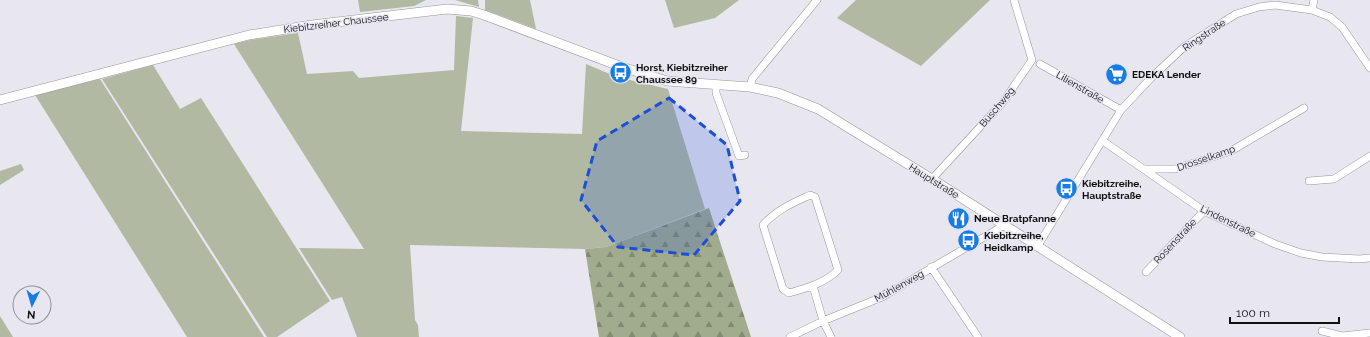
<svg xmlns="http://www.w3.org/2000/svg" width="1370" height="337" font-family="Raleway,sans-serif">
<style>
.green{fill:#b1b9a2}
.forest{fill:url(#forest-firs)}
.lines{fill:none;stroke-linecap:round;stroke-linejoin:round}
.minor-casing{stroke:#96949c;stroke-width:8}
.tertiary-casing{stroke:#96949c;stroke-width:10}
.minor{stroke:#fff;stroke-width:7}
.tertiary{stroke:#fff;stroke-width:9}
.marked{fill:#1d4ed8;fill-opacity:0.2;stroke:#1d4ed8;stroke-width:3;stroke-dasharray:8 5;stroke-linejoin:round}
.labels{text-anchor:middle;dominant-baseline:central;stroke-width:3;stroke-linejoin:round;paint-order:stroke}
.street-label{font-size:10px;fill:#100f12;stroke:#e8e6ef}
.poi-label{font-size:10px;font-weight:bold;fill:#100f12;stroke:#e8e6ef;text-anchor:start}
</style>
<defs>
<pattern id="forest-firs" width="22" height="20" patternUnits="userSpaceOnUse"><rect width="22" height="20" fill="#a1ab8d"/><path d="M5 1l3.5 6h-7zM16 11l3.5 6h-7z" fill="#828a72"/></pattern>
</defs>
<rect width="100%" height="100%" fill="#e8e6ef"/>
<!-- green -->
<path class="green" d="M358 0H432H426L414 6 360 12Z
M455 0H478L479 7Z
M485 0H530L536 29 485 10Z
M665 0H739L715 18 674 28Z
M856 0H990L921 66 837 18Z
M456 16 473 18 461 131 582 134 586 64 617 77 668 89 705 209 606 247 585 249 410 245 415 320 418 325 419 337H357L342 297 332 300 299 248 364 249 234 44 250 40 298 33 307 74 353 71 359 78 454 70Z
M153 65 180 109 201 98 330 301 277 337H267L102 79Z
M100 79 264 337H187L35 95Z
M21 164 24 170 0 185V171Z
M0 316 13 337H0Z"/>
<!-- forest -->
<path class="forest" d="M709 208 751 337H599L585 249 606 247Z"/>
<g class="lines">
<defs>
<path id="minor" d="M1312 10 1314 0
M1040 64 1121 110
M716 85V93L739 156 745 155
M750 87 752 79 817 0
M1103 141 1204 211 1275 244 1301 253 1322 257 1359 259 1370 258
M1145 169H1175L1231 151 1304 108
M932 179 1003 102 1032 60 1014 0
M1309 181 1334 179 1370 156
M810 195 815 197 838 270C825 283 807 288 789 293L783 289 763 225C776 210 793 203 810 195Z
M1037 247 1121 110 1151 78 1184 47 1236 14 1259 7 1275 5 1312 10 1330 17 1342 27 1370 68
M931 267 978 337
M1146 272 1204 211
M813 286 823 321 831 337
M1322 331 1342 336 1370 333
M790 337 823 321 882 297 1003 226"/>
<path id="tertiary" d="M0 100 249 35 312 25 447 9 471 11 484 15 622 67 667 81 750 87 778 93 818 109 932 179 1180 337"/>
</defs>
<!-- minor casing -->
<use href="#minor" class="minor-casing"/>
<!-- tertiary casing -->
<use href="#tertiary" class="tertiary-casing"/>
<!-- minor -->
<use href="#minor" class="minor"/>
<!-- tertiary -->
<use href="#tertiary" class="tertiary"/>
</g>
<!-- marked area -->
<path class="marked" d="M669 98 727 145 740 201 694 255 618 247 581 200 597 141Z"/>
<!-- icons -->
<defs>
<symbol id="bus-disc" viewBox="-11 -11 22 22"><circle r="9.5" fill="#187ce4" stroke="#e8e6ef"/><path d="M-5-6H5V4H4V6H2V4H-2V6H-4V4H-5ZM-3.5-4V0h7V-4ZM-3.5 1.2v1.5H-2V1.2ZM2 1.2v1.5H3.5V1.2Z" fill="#fff"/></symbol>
<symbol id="supermarket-disc" viewBox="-11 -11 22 22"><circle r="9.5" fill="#187ce4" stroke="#e8e6ef"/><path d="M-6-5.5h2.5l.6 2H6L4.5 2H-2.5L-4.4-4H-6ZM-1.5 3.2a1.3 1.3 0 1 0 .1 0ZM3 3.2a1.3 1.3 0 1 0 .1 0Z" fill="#fff"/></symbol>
<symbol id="restaurant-disc" viewBox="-11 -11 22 22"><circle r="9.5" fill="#187ce4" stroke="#e8e6ef"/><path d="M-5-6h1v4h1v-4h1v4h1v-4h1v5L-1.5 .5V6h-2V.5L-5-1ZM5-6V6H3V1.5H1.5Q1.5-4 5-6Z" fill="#fff"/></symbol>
</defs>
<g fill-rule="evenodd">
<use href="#bus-disc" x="608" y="60" width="25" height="25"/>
<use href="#supermarket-disc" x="1104" y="62" width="25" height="25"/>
<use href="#bus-disc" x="1054" y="176" width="25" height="25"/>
<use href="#restaurant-disc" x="946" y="206" width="25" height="25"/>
<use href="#bus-disc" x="956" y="228" width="25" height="25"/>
</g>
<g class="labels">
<!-- street labels -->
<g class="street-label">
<text transform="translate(336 23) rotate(-7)">Kiebitzreiher Chaussee</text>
<text transform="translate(1204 35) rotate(-34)">Ringstraße</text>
<text transform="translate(1080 87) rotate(30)">Lilienstraße</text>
<text transform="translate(997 107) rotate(-50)">Buschweg</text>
<text transform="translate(1206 158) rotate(-19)">Drosselkamp</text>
<text transform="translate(934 181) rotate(32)">Hauptstraße</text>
<text transform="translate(1228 221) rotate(26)">Lindenstraße</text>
<text transform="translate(1175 241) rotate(-47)">Rosenstraße</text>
<text transform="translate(899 286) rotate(-29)">Mühlenweg</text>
</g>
<!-- poi labels -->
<g class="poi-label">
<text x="636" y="67">Horst, Kiebitzreiher<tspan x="636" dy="12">Chaussee 89</tspan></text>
<text x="1132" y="74">EDEKA Lender</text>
<text x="1082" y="183">Kiebitzreihe,<tspan x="1082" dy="12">Hauptstraße</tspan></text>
<text x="974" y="218">Neue Bratpfanne</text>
<text x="984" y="235">Kiebitzreihe,<tspan x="984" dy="12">Heidkamp</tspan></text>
</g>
</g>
<!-- north arrow -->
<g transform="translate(32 305) rotate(185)"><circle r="19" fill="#e8e6ef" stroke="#929097"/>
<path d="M0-3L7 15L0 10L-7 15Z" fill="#187ce4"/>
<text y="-6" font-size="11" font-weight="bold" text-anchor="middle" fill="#100f12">N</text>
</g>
<!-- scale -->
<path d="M1230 317v6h109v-6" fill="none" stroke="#100f12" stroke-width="2"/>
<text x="1236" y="317" font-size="12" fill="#100f12" stroke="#e8e6ef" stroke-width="3" paint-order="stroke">100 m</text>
</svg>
